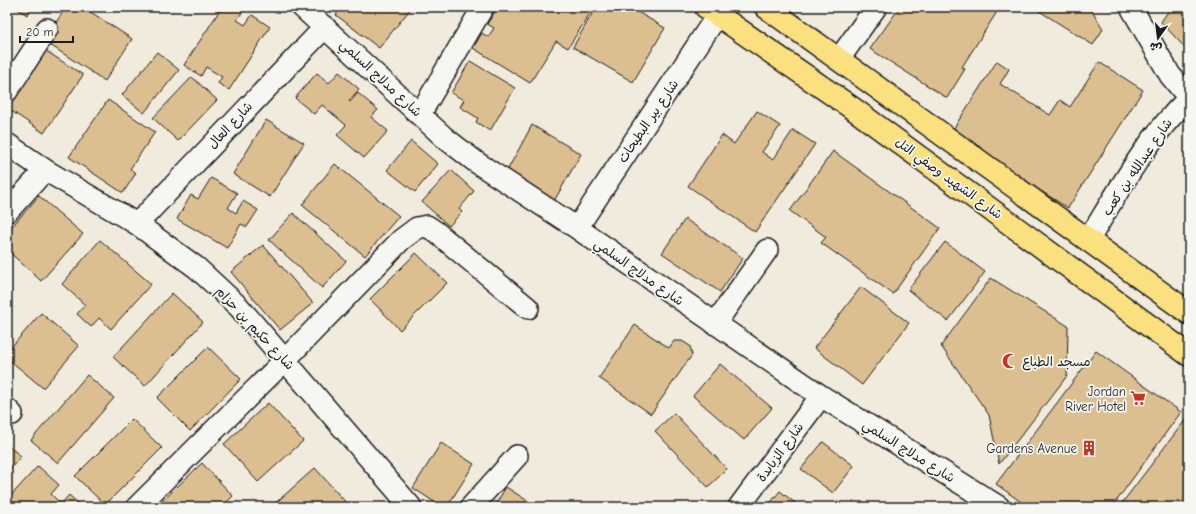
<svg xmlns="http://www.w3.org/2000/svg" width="1196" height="514" font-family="'Comic Neue','Playpen Sans Arabic',sans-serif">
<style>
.building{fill:#dcbf90;stroke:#1c1c1c}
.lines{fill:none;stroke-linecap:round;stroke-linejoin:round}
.minor-casing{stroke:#1c1c1c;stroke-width:24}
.major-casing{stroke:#1c1c1c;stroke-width:25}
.minor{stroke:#f6f6f2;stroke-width:21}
.major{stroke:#fbe080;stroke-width:22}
.labels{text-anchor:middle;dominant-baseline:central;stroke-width:3.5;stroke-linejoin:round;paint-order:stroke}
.street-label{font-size:13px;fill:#1c1c1c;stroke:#f6f6f2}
.poi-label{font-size:13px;fill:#1c1c1c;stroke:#f6f6f2;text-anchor:end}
</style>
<rect width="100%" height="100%" fill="#f1ebde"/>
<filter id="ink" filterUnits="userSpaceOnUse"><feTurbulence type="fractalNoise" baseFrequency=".025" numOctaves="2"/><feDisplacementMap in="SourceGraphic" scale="8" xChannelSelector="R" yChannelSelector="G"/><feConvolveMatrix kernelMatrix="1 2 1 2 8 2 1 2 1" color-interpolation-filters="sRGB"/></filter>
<g filter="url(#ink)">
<!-- building -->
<path class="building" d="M15 7H32L27 15Z
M66 7H83L132 39 105 81 44 41Z
M222 7H237L243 11 237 20 245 25 252 15 270 27 229 90 218 83 222 77 206 67 201 76 184 65Z
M342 7H412L379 48 336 15Z
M498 7H594L568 48 556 41 530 83 473 48 482 33 488 37 494 28 487 24Z
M596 7H629L665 28 633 82 573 47Z
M900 7H1000L962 67 965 69 947 98 870 49Z
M1033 7H1090L1103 29 1093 45Z
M1171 7H1189V52L1161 22Z
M43 49 83 75 44 133 7 108V103Z
M157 52 179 70 144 113 122 95Z
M470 61 515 88 490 131 476 122 478 118 460 107 464 100 451 93Z
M997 61 1009 69 1000 84 1050 115 1060 100 1070 107 1099 62 1143 90 1068 208 950 134Z
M339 72 359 89 349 101 350 102 358 93 378 110 371 117 388 131 364 158 337 135 346 125 322 105 314 114 295 98 317 73 329 83Z
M192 77 217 100 178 141 153 118Z
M108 100 155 132 130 169 136 173 123 193 69 157Z
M757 111 780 126 762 152 773 160 793 130 815 144 755 232 688 186 722 135 734 144Z
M266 120 304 143 270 197 233 174Z
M532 125 581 154 554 201 507 171Z
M411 141 438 164 415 192 387 170Z
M833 151 940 228 893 294 821 243 826 237 790 211Z
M335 164 399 216 365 256 302 205Z
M451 170 474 191 459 209 462 212 449 226 422 202Z
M211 178 237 193 228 208 236 213 243 201 258 210 247 227 241 224 227 248 177 219 191 195 198 199Z
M39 196 83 234 41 281 7 250V232Z
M293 213 346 261 322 288 269 240Z
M685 219 743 258 720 292 662 253Z
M100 240 151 284 111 329 99 318 91 327 77 314 85 305 62 284Z
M945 242 985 272 948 321 908 290Z
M263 245 313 303 280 330 231 272Z
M416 253 447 283 400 330 370 299Z
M991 278 1068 326 1067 376 999 464 989 415 941 346Z
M861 287 909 323 862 385 814 348Z
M172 293 203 322 145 386 113 357Z
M41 313 79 346 43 388 7 358V352Z
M635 325 669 348 674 341H682L690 346 692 355 651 414 599 378Z
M208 347 241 379 190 431 157 398Z
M1096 351 1181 412 1112 507H1028L996 484Z
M720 364 772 408 744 440 693 396Z
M87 375 114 398 58 463 31 440Z
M268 403 303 441 258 482 224 444Z
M674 413 727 469 708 487 655 431Z
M132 419 162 448 105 505 75 476Z
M1186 419 1189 421V507H1119Z
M823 442 854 466 833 493 801 469Z
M441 443 474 464 447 507H442L413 488Z
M7 445 21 456 7 473Z
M202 463 233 496 222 507H156Z
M38 466 59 485 51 494 61 504 69 495 82 507H7V500Z
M315 468 349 506 271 507Z
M506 487 537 507H494Z
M780 491 800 507H767Z"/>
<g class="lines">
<defs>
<path id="minor" d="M302 7 445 138 476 162 577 228 821 396 999 507
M1131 7 1170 75 1189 98
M839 59 876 7
M7 91 47 29
M420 114 483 7
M7 144 45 170 137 224 197 268 239 307 411 507
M7 212 45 170
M137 224 325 27
M577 228 718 14
M1089 239C1119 190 1147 138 1189 98
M715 324 767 250
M7 409 12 414
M137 507 286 359 401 240 417 228 427 226 436 232 528 308
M471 507 517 456
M739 507 821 396"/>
<path id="major" d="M706 7 855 110 1189 355
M766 7 1189 313"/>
</defs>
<!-- minor casing -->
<use href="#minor" class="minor-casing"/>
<!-- major casing -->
<use href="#major" class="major-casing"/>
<!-- minor -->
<use href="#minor" class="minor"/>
<!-- major -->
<use href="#major" class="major"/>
</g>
</g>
<!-- icons -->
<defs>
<symbol id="mosque-bare" viewBox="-9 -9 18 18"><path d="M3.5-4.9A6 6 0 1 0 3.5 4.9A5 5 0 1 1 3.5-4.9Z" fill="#c8321e" stroke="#f6f6f2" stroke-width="2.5" paint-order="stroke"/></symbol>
<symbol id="supermarket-bare" viewBox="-9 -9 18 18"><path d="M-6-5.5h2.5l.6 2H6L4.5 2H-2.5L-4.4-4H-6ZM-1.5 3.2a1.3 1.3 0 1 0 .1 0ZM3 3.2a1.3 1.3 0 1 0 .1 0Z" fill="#c8321e" stroke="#f6f6f2" stroke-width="2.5" paint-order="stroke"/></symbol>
<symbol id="building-bare" viewBox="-9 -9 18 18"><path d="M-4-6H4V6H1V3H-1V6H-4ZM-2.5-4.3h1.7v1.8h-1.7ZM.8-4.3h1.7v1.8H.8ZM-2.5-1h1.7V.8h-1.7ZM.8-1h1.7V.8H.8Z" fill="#c8321e" stroke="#f6f6f2" stroke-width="2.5" paint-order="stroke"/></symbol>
</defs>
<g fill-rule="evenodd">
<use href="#mosque-bare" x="999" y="350" width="22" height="22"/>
<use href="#supermarket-bare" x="1127" y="387" width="22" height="22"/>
<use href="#building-bare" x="1078" y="437" width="22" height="22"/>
</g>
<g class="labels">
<!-- street labels -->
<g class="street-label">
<text transform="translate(381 78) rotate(43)">شارع مدلاج السلمي</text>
<text transform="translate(648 121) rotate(-56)">شارع بير البطيحات</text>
<text transform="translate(230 125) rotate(-47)">شارع العال</text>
<text transform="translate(1137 167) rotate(-56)">شارع عبدالله بن كعب</text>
<text transform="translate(949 178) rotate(36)">شارع الشهيد وصفي التل</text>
<text transform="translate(639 272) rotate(35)">شارع مدلاج السلمي</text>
<text transform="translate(255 328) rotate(47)">شارع حكيم بن حزام</text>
<text transform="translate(909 451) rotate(32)">شارع مدلاج السلمي</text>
<text transform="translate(780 452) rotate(-54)">شارع الزبابدة</text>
</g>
<!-- poi labels -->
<g class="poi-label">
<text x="1022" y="361" text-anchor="start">مسجد الطباع</text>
<text x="1126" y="391">Jordan<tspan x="1126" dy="15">River Hotel</tspan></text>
<text x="1077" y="448">Gardens Avenue</text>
</g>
</g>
<!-- margin -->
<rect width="1196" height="514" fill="none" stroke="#f6f6f2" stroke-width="24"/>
<rect x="12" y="12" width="1172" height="490" fill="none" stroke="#1c1c1c" stroke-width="1.5" filter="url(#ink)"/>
<!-- north arrow -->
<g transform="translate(1158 38) rotate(194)" stroke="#f6f6f2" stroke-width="3" paint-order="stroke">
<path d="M0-3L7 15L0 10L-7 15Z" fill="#1c1c1c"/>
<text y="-6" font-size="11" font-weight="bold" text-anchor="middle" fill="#1c1c1c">ش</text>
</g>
<!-- scale -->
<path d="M20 36v6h53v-6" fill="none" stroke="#1c1c1c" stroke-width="2"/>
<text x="26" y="36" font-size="12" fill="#1c1c1c" stroke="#f6f6f2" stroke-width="3" paint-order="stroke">20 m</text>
</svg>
